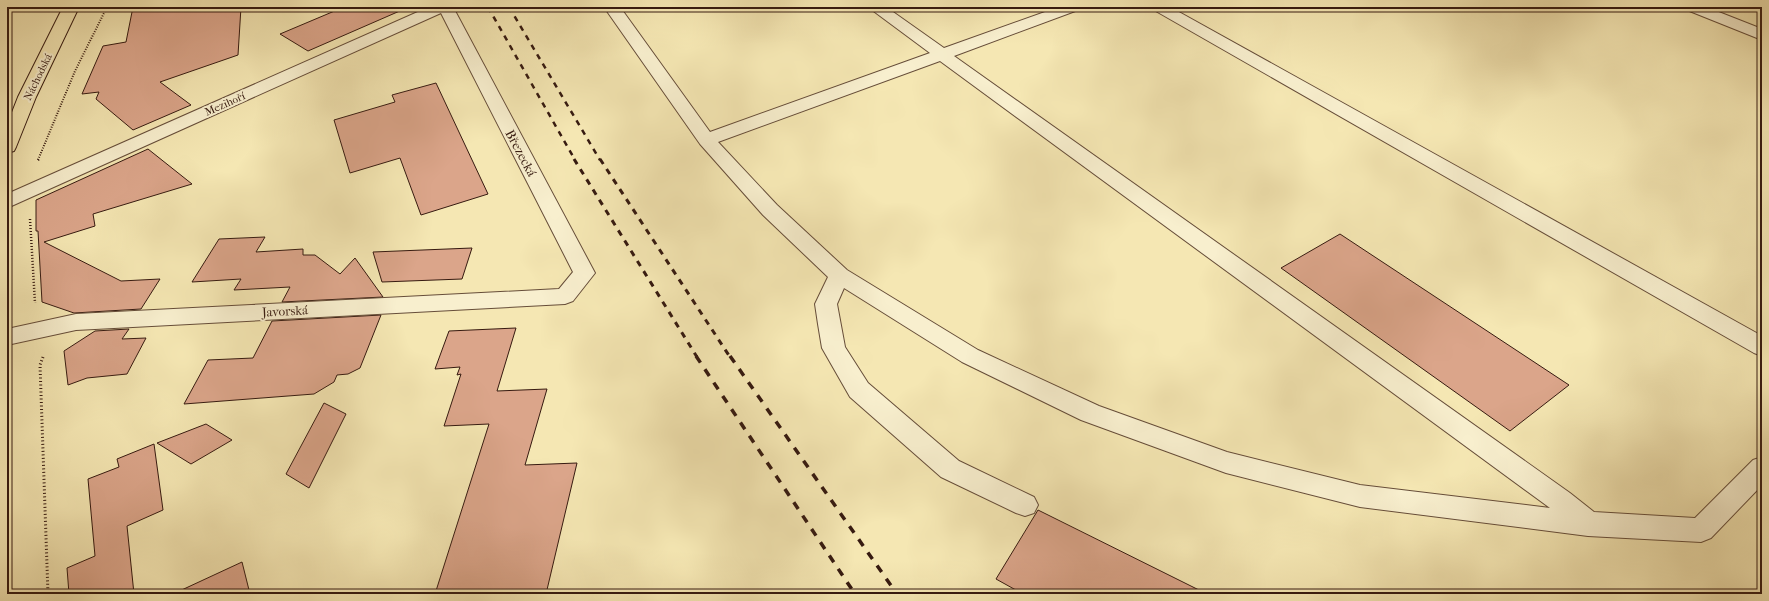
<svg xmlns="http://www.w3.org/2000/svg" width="1769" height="601" font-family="'IM FELL French Canon',serif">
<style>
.building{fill:#dba58a;stroke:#361a10}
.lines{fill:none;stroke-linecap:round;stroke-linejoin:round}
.minor-casing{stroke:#664d39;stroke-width:2}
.major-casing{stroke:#361a10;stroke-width:2}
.path-far2{stroke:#361a10;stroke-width:2;stroke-dasharray:1 1.5;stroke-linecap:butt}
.path-far1{stroke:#361a10;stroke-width:2.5;stroke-dasharray:1 2;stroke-linecap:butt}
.path{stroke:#361a10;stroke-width:3;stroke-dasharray:1 2.5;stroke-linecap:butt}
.minor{fill:#f8efce;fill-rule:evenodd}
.major{fill:#f5e7b3;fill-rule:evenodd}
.rail-far2{stroke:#361a10;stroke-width:2.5;stroke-dasharray:5.5 5.5;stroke-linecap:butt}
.rail-far1{stroke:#361a10;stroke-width:3;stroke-dasharray:6 6;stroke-linecap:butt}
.rail{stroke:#361a10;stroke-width:3.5;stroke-dasharray:8 8;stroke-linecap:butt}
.labels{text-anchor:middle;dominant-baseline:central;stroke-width:4;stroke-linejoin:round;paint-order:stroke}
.far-street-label{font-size:11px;fill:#361a10;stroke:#f8efce}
.street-label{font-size:13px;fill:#361a10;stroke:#f8efce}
</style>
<rect width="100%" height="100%" fill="#f5e7b3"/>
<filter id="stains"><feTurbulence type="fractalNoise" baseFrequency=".005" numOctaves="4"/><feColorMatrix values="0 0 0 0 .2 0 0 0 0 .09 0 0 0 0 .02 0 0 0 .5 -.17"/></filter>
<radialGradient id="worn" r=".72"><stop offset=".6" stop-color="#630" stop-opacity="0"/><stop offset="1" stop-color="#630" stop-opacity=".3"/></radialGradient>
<!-- building -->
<path class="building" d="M133 7H241L238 55 160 82 191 105 133 130 96 99 99 92 82 94 103 46 126 42Z
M344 7H400L402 10 308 51 280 34Z
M436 83 488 194 421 215 400 158 350 173 334 120 395 102 392 95Z
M148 149 192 184 93 214 95 226 44 242 121 281 160 279 141 309 74 313 42 302 38 231H36V200Z
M1340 234 1569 385 1510 431 1281 268Z
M265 237 256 252 303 249V255H315L340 274 355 258 383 297 282 302 290 287 234 290 241 279 192 282 219 239Z
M472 248 462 279 382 282 373 252Z
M381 315 360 368 348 374 337 375 334 382 314 394 184 404 208 360 253 358 272 321Z
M516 328 497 391 547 389 525 465 577 463 546 594H435L489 424 444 426 461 374 457 375 460 367 435 369 449 331Z
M129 329 122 339 146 338 127 374 87 378 68 385 64 351 95 331Z
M324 403 346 414 309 488 286 474Z
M206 424 232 440 191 464 157 443Z
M154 444 163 510 127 526 134 594H69L67 568 95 556 88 479 119 467 117 459Z
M1038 510 1207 594H1023L996 579Z
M242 562 250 594H173Z"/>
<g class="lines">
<defs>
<path id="minor" d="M429 7H453L595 273 573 301 565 304 76 330 7 345V329L76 314 559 289 573 272 441 13 7 208V194Z
M604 7H620L710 132 930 53 868 7H886L944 48 1059 7H1081L1078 10 954 56 1570 493 1594 512 1695 518 1753 460 1762 457V485L1711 538 1701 542 1588 536 1360 507 1226 473 1081 420 962 362 844 288 837 304 845 347 868 383 959 461 1034 497 1038 505 1034 513 1025 516 1016 513 941 477 850 397 822 348 818 324 815 304 828 277 763 215 700 144ZM940 61 1550 508 1360 485 1227 452 1099 406 978 350 847 270 777 205 718 142Z
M1151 7H1170L1762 336V356L1754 353 1154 10Z
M1684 7H1706L1762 29V40L1687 10Z"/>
<path id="major" d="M63 7H79L36 97 16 147 14 151 7 153V125L18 97Z"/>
</defs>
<!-- minor casing -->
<use href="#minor" class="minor-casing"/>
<!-- major casing -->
<use href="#major" class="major-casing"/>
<!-- path-far2 -->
<path class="path-far2" d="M38 160 75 71 107 7"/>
<!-- path-far1 -->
<path class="path-far1" d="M38 160 39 159
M30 219 35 303"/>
<!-- path -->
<path class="path" d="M43 357 40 365 48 594"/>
<!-- minor -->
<use href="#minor" class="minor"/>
<!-- major -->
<use href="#major" class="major"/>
<!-- rail-far2 -->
<path class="rail-far2" d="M488 7 575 160
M509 7 600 160"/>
<!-- rail-far1 -->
<path class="rail-far1" d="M574 159 697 357
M600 159 730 357"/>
<!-- rail -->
<path class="rail" d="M696 356 855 594
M730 356 897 594"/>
</g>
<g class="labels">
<!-- far-street labels -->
<g class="far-street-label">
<text transform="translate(38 77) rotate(-64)">Náchodská</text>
<text transform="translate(225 104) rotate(-24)">Mezihoří</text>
</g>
<!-- street labels -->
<g class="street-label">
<text transform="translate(521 153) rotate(62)">Březecká</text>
<text transform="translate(285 311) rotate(-3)">Javorská</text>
</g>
</g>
<!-- margin -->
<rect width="1769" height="601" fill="none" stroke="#f5e7b3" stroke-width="24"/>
<rect x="8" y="8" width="1753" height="585" fill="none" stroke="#361a10" stroke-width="2"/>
<rect x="12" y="12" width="1745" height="577" fill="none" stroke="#361a10"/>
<rect width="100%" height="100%" filter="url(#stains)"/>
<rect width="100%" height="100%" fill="url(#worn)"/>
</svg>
